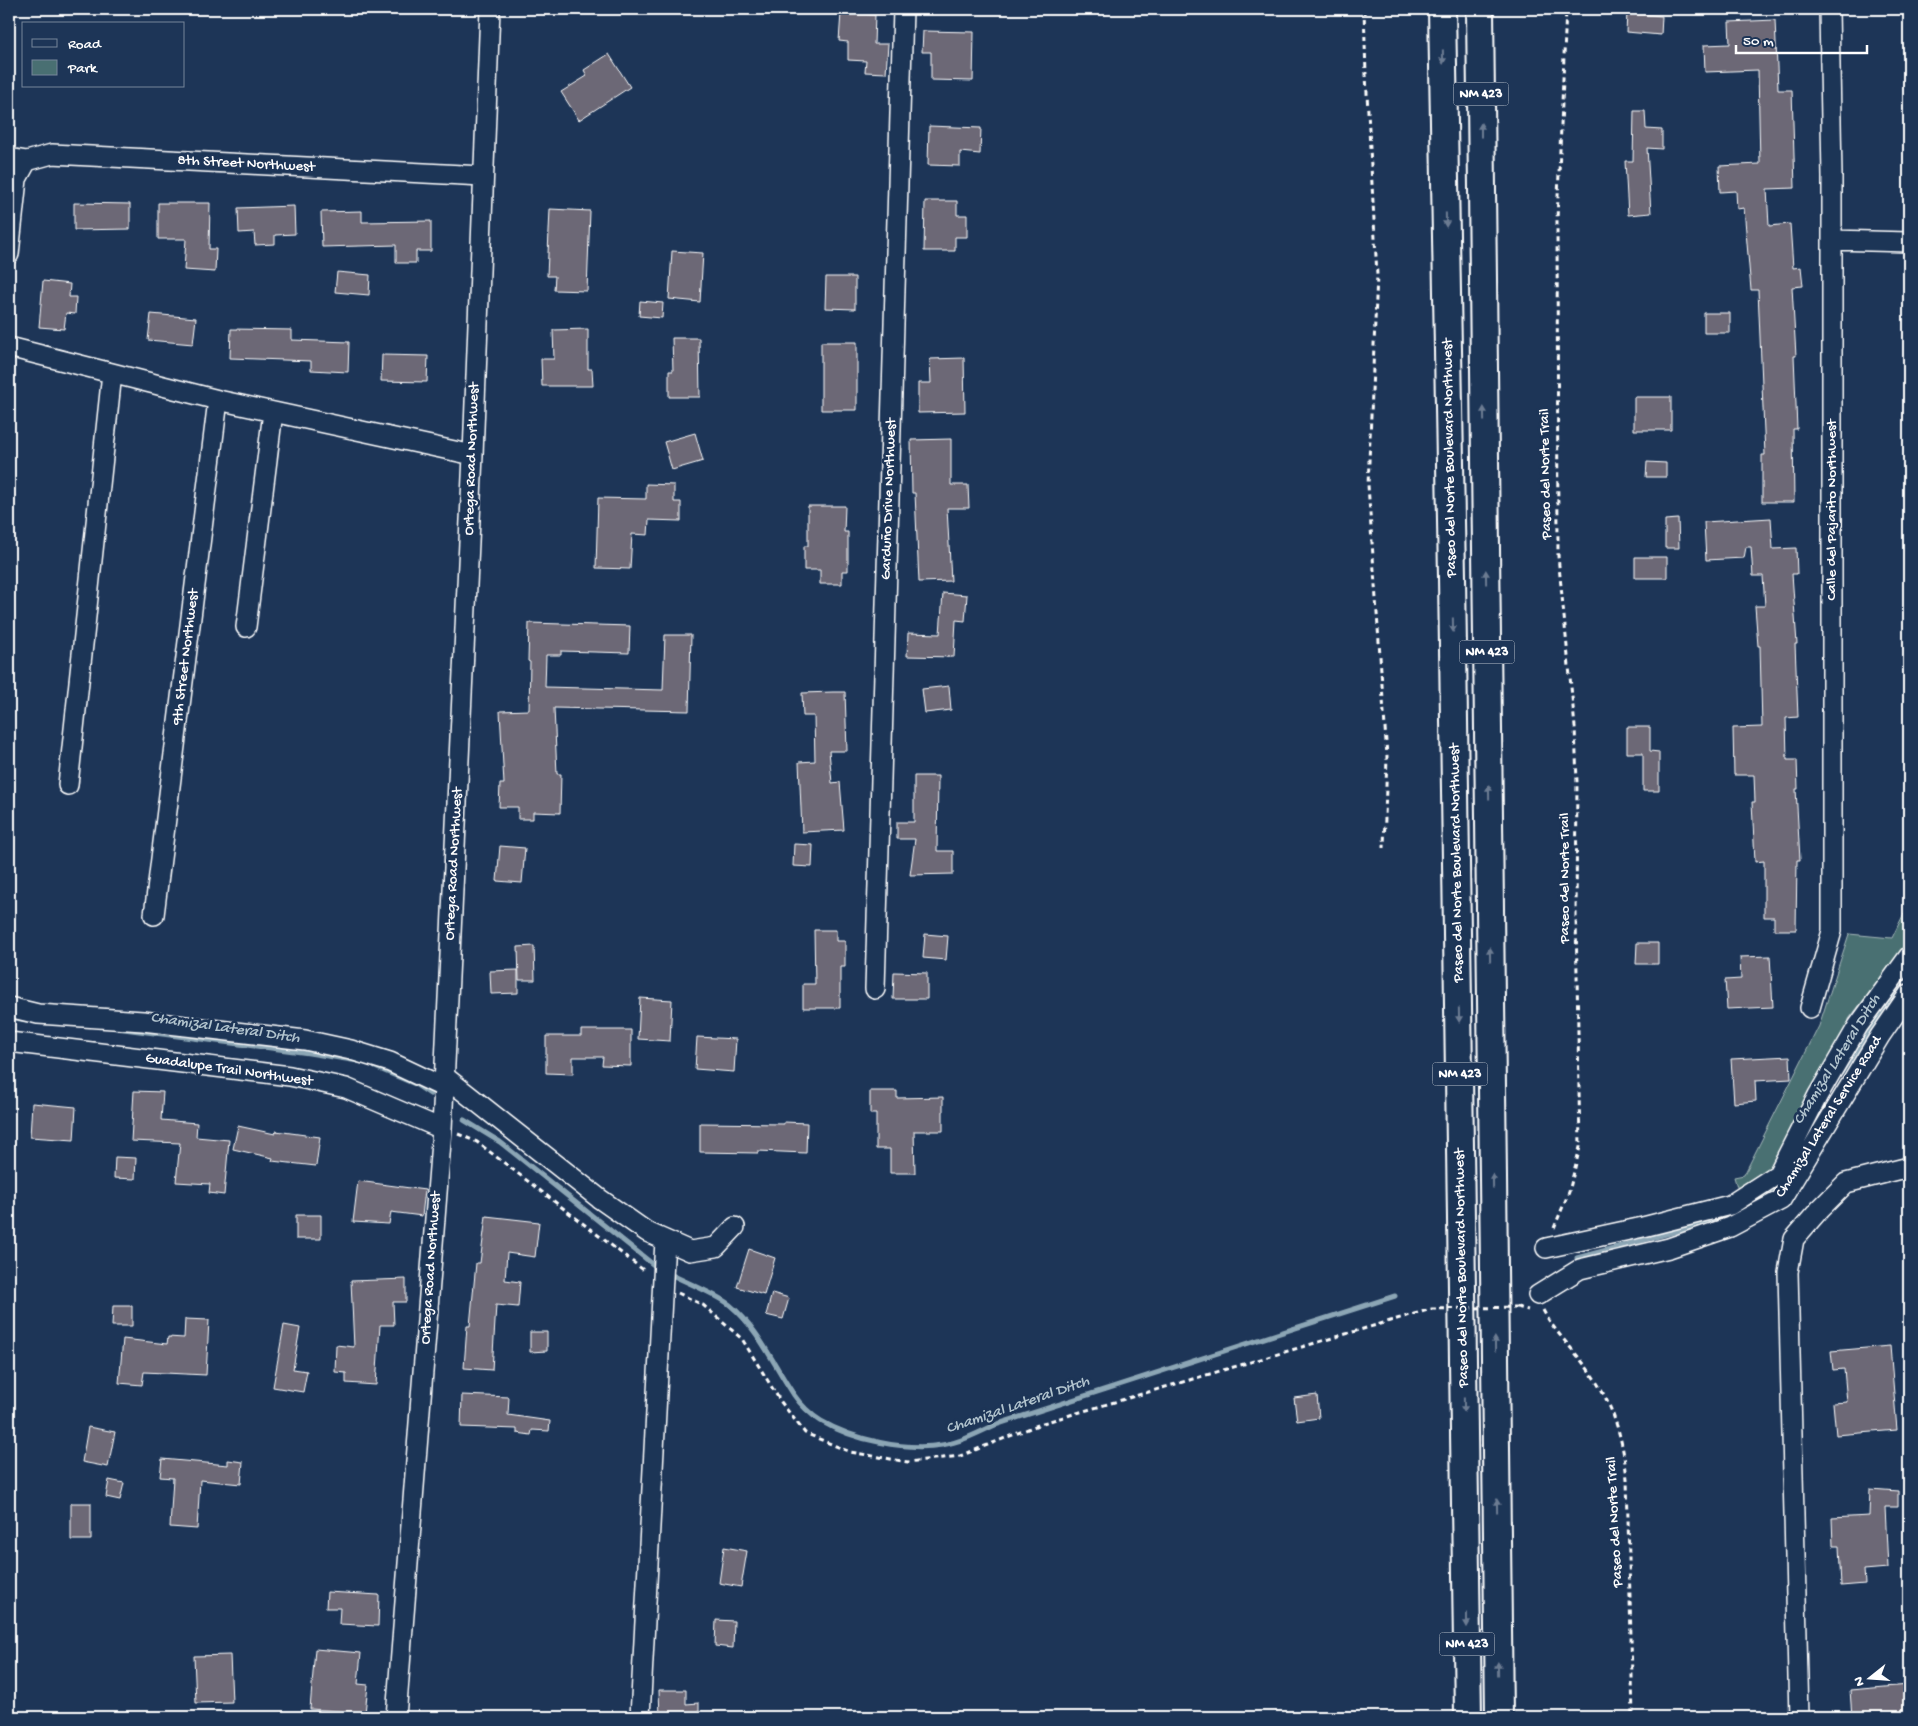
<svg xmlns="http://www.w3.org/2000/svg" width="1918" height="1726" font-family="'Gochi Hand',sans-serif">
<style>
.green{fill:#496f72;stroke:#a4b7b8}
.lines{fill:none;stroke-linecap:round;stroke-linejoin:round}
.stream{stroke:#8ca6b5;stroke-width:5}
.building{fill:#6c6876;stroke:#fff}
.minor-casing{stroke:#fff;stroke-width:22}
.highway-casing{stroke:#fff;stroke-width:30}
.path{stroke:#fff;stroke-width:3;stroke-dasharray:5 4;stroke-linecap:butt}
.minor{stroke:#1d3557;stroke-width:19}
.highway{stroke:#1d3557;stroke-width:26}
.path-bridge{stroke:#fff;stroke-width:3;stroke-dasharray:5 4;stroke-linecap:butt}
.oneway{fill:#6c7c92}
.labels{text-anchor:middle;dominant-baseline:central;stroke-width:5;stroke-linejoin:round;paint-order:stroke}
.shield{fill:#1d3557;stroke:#bbc2cd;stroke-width:1}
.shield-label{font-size:14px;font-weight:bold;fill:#fff}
.street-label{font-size:15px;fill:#fff;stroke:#1d3557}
.water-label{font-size:16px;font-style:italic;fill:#b2c4ce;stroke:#1d3557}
</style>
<rect width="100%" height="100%" fill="#1d3557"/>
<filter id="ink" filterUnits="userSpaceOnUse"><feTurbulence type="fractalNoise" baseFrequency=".02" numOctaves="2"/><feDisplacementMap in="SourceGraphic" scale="10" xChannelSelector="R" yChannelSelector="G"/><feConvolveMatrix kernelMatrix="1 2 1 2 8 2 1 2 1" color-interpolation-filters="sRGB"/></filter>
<g filter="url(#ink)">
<!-- green -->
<path class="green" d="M1909 903V940L1849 1019V1046L1753 1196 1740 1197 1734 1177 1744 1175 1819 1026 1849 934 1892 938Z"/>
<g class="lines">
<!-- stream -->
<path class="stream" d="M9 1017 26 1020
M116 1028 309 1053 358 1061
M375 1067 415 1084 430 1094
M1841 1073 1900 984
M464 1120 500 1142 655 1266
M1577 1258 1725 1218 1769 1195 1782 1181
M672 1275C688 1283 718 1295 730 1305 759 1329 773 1364 794 1395 800 1404 811 1415 821 1421 853 1440 906 1451 942 1445 961 1442 978 1433 995 1425L1395 1296"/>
</g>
<!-- building -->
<path class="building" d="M841 13 875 15 874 44H888L886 73 865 72 866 61 848 60V42L839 41Z
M1627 13 1662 16 1661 35 1626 32Z
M1775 20 1778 90H1792L1795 188 1767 189 1769 226 1790 224 1793 268 1801 267 1803 286 1792 287 1796 356H1794L1797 429H1793L1794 502H1762V455H1765L1758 290H1751L1744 208 1737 209 1736 191 1720 192 1719 166 1760 164 1758 70 1705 72 1704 45 1730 44 1729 22Z
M923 31 974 32 973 81 931 80V52H922Z
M609 54 630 87 579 120 561 92 587 76 584 70Z
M1634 111H1645L1646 129 1662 130V149L1647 148 1651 213 1628 215 1625 161H1633Z
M929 126 981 128 980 154 960 152V166L928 165Z
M925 201H957V215H967V237H955V251H924Z
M74 203 130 204V229L74 230Z
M158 203H210L209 249H216L215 272 184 270 186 239H158Z
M294 206 295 234 275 235V244L255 245 254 232 239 233 238 208Z
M550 209 590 211 587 291 554 290 555 276H547Z
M362 211V222L431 221V251H416V263H396V245L322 247 321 212Z
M672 251 703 253 700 302 669 299Z
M337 272 370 275 369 295 335 292Z
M826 277H855V309L825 308Z
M43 281 70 284 69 297H76L75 314 66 313 64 329 39 327Z
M640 301 663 303 662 318 639 316Z
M1704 313H1730V333H1704Z
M151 314 196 318 193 344 148 340Z
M231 329 292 330V340L349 342 348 372 311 370V361L230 358Z
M588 329V369H592L593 386H542L541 359H554L553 330Z
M672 338H699L700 397H669V371H673Z
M821 342H857V410H821Z
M382 355 428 356 427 382 381 381Z
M964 358 965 412 918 413V383H931L930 359Z
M1634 397H1671V430H1634Z
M695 433 703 461 672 470 664 442Z
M951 439V485H968L969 508H947L951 581 919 582 915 493H912L911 440Z
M1647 462 1666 463V477H1646Z
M646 484 674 485V502H681V521L649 520 648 535 632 534 630 569 596 568 598 498 646 499Z
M808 506H845L844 532H848V571H842V584H820V570H804V546H808Z
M1771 518 1773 549 1796 548 1797 574H1792L1797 644H1795L1798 717 1786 718 1787 760H1797L1798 789H1796L1800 860H1797L1796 930H1774V917H1764V861L1755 862 1752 802H1755L1754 775H1734L1733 728 1762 727 1760 646H1758L1755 606H1765L1763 576H1753L1751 547H1746L1744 558 1706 560 1704 522Z
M1678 519 1679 548H1665V520Z
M1635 557H1667V578H1635Z
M943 593 967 595 965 621 956 620 954 657 907 656 908 633 940 634Z
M529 623 630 626 629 653 561 651V655H546L545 687 663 690 665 635H691L689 711 554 708 557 774H561L560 813 533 812V819H518V807H499L500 784H504L500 711 529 710 530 662 528 661Z
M949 686 951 710 925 713 922 689Z
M833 692H845L847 751H829L832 783 840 782 844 830 802 832 799 762 815 761 814 716H803L802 693Z
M1627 727H1650V751L1659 752V791H1643V753H1627Z
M914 776H938L937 851H953V874L910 875 915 839H897V822H914Z
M794 844 813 845 812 867 793 866Z
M500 846 525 848 522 883 497 881Z
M814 930H836V941H845V967H840V1008H803V984H815Z
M925 934 948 936 946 960 923 958Z
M1637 943H1658V964H1636Z
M534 946 535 980H519L518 947Z
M1770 956 1773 1007 1727 1009 1725 980 1741 979 1740 957Z
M518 970V993L491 994 490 971Z
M894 972 927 973V999H893Z
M640 998 672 1000 670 1041 638 1039Z
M581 1030H631V1066L602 1065 603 1057H573V1074L546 1073V1036H581Z
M697 1037 736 1039 734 1072 695 1069Z
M1790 1056 1791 1079 1755 1081 1756 1101 1734 1103 1731 1059Z
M134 1091 163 1092 161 1120 197 1123 196 1137 229 1140 224 1195 209 1193 210 1184 176 1182 180 1143 131 1141Z
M870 1091H897V1098L943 1097V1131H914L915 1173H890V1149H876V1114H870Z
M32 1103 76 1107 74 1140 30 1137Z
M784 1122 807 1123 806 1153 758 1151V1153L700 1152V1123L784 1124Z
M238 1126 275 1134 276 1131 320 1137 316 1166 272 1161 273 1158 233 1149Z
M115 1157 136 1158 135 1179 114 1178Z
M358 1181 425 1190 422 1216 391 1212 389 1224 353 1222Z
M296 1215H321V1239H296Z
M486 1216 539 1222 535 1257 507 1253 505 1280 520 1282 518 1307 496 1305 492 1370 464 1368 467 1326H470L476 1263H480Z
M749 1249 775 1258 764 1295 737 1287Z
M406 1279V1302H393L394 1325H380L376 1385 346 1383V1373L335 1372 336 1345 354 1347 351 1281Z
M772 1293 789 1298 783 1319 766 1315Z
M113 1306H132V1326H112Z
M185 1319 209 1320 206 1375 144 1372 142 1385 119 1383 123 1339 167 1344 168 1337 184 1338Z
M284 1325 300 1328 293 1369 307 1371 303 1392 273 1387Z
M530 1332H547V1351L530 1352Z
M1890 1346 1897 1430 1836 1435 1833 1403 1847 1402 1844 1369 1833 1370 1831 1351Z
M462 1395 509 1397 508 1415 550 1421 549 1431 532 1430 531 1435 517 1433V1429L461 1427Z
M1317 1395 1319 1418 1297 1421 1294 1398Z
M88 1427 115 1432 108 1467 82 1462Z
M162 1459 228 1465V1460L243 1462 241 1484 200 1480 197 1529 170 1527 173 1478 160 1477Z
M109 1480 124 1483 120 1500 106 1497Z
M1870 1489 1898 1491V1507H1885L1888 1568 1864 1570 1865 1584 1841 1586 1839 1546H1833L1832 1518 1869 1516Z
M71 1503H91V1540H71Z
M724 1547 747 1551 741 1587 719 1583Z
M327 1592 379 1595 378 1626 339 1624 340 1608H326Z
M716 1620 734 1621 733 1648 715 1646Z
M315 1649 361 1653 358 1684 368 1685 365 1713 310 1709Z
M230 1655 232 1702 196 1703 194 1656Z
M1908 1685 1909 1717H1852L1850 1690Z
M659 1690H686V1704L699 1703V1717H660Z"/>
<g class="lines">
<defs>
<path id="minor" d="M9 158 27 161 52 154 483 176
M1832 240 1909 242
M9 254 17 179 27 161
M9 347 218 400 473 455
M246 627 273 412
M68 785 112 373
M154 915 218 400
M875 989 903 9
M9 1007 38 1014 143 1021 305 1040 351 1050 390 1062 443 1087
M1810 1008 1832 931V177L1829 9
M9 1042 290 1076 346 1088 442 1129
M444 1076 600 1199 647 1232 690 1251 716 1247 735 1227
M1546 1248 1643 1227 1730 1205 1778 1174 1818 1095 1858 1026 1909 956
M1538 1295 1580 1269 1669 1248 1730 1227 1781 1200 1880 1036 1909 994
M396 1717 442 1129 473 455 490 9
M640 1717 665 1240
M1799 1717 1788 1272 1794 1239 1820 1209 1846 1183 1909 1167"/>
<path id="highway" d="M1442 9 1452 577 1468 1717
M1480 9 1499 1717"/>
</defs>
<!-- minor casing -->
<use href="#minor" class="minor-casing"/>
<!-- highway casing -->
<use href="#highway" class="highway-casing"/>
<!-- path -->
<path class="path" d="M1364 9 1366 75 1377 275 1368 485 1387 756 1384 848
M458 1134 477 1142 646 1272
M1554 1228 1569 1192 1580 1147 1576 917 1577 782 1575 727 1558 556 1557 220 1566 9
M678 1293 703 1305 742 1339 781 1402 805 1433 850 1452 908 1462 960 1456 1043 1423 1431 1309
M1517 1307 1528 1310
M1543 1310C1553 1329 1568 1344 1580 1359 1611 1398 1622 1430 1627 1479L1633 1717"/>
<!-- minor -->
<use href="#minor" class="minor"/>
<!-- highway -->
<use href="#highway" class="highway"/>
<!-- path-bridge -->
<path class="path-bridge" d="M1431 1309 1517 1307"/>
</g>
<!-- one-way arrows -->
<defs><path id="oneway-solid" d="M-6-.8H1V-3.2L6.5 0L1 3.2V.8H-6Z" transform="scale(1.25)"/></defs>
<g class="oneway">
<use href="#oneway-solid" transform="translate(1443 57) rotate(89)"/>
<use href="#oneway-solid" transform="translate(1481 130) rotate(-90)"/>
<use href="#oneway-solid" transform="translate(1446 220) rotate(89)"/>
<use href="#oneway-solid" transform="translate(1484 414) rotate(-91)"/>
<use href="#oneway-solid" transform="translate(1486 577) rotate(-91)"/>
<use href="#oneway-solid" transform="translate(1453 625) rotate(89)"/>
<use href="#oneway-solid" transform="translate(1489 792) rotate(-91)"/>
<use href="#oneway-solid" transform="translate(1490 954) rotate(-91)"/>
<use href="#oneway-solid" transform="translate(1459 1015) rotate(89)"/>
<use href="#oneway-solid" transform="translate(1493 1181) rotate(-91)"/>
<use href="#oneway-solid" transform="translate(1495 1344) rotate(-91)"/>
<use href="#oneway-solid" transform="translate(1464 1405) rotate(89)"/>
<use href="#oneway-solid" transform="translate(1497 1506) rotate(-91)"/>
<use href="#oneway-solid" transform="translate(1467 1620) rotate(90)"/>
<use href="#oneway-solid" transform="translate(1498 1669) rotate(-91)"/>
</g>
</g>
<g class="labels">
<!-- shield labels -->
<g class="shield">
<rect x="1453.5" y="82.5" width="55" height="23" rx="4"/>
<rect x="1459.5" y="640.5" width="55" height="23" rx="4"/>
<rect x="1432.5" y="1062.5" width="55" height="23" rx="4"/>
<rect x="1439.5" y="1632.5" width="55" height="23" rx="4"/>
</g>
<g class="shield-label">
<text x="1481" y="94">NM 423</text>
<text x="1487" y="652">NM 423</text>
<text x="1460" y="1074">NM 423</text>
<text x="1467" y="1644">NM 423</text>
</g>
<!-- street labels -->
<g class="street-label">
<text transform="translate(246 164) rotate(3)">8th Street Northwest</text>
<text transform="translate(1450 458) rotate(-91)">Paseo del Norte Boulevard Northwest</text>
<text transform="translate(472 459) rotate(-88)">Ortega Road Northwest</text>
<text transform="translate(1546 474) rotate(-91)">Paseo del Norte Trail</text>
<text transform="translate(889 499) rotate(-88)">Garduño Drive Northwest</text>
<text transform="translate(1832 510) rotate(-90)">Calle del Pajarito Northwest</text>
<text transform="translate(186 657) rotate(-83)">9th Street Northwest</text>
<text transform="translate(1457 863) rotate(-91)">Paseo del Norte Boulevard Northwest</text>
<text transform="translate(454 864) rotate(-87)">Ortega Road Northwest</text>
<text transform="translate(1565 878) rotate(-90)">Paseo del Norte Trail</text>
<text transform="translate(229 1070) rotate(8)">Guadalupe Trail Northwest</text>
<text transform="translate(1829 1117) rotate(-58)">Chamizal Lateral Service Road</text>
<text transform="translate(431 1268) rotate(-86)">Ortega Road Northwest</text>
<text transform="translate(1462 1268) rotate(-91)">Paseo del Norte Boulevard Northwest</text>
<text transform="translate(1615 1522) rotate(-93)">Paseo del Norte Trail</text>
</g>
<!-- water labels -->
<g class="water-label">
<text transform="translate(225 1029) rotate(8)">Chamizal Lateral Ditch</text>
<text transform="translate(1838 1060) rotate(-58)">Chamizal Lateral Ditch</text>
<text transform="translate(1018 1406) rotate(-19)">Chamizal Lateral Ditch</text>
</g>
</g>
<!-- margin -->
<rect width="1918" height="1726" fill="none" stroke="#1d3557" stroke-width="30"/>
<rect x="15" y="15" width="1888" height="1696" fill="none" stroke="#fff" stroke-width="2" filter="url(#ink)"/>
<!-- legend -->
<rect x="22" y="22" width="162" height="65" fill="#1d3557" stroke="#77869a"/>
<rect x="32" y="39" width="25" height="8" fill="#1d3557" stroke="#77869a"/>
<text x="68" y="48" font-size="15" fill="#ffffff">Road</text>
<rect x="32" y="60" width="25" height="15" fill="#496f72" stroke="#77869a"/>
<text x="68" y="72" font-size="15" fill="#ffffff">Park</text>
<!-- north arrow -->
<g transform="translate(1870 1678) rotate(253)" stroke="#1d3557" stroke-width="4" paint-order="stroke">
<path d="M0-4L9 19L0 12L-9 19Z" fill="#ffffff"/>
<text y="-8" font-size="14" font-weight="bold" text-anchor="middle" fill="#ffffff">N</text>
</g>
<!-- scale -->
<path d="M1736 45v8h131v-8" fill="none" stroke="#ffffff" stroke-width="2.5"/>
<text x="1743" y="45" font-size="15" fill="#ffffff" stroke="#1d3557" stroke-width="4" paint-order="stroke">50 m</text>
</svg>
